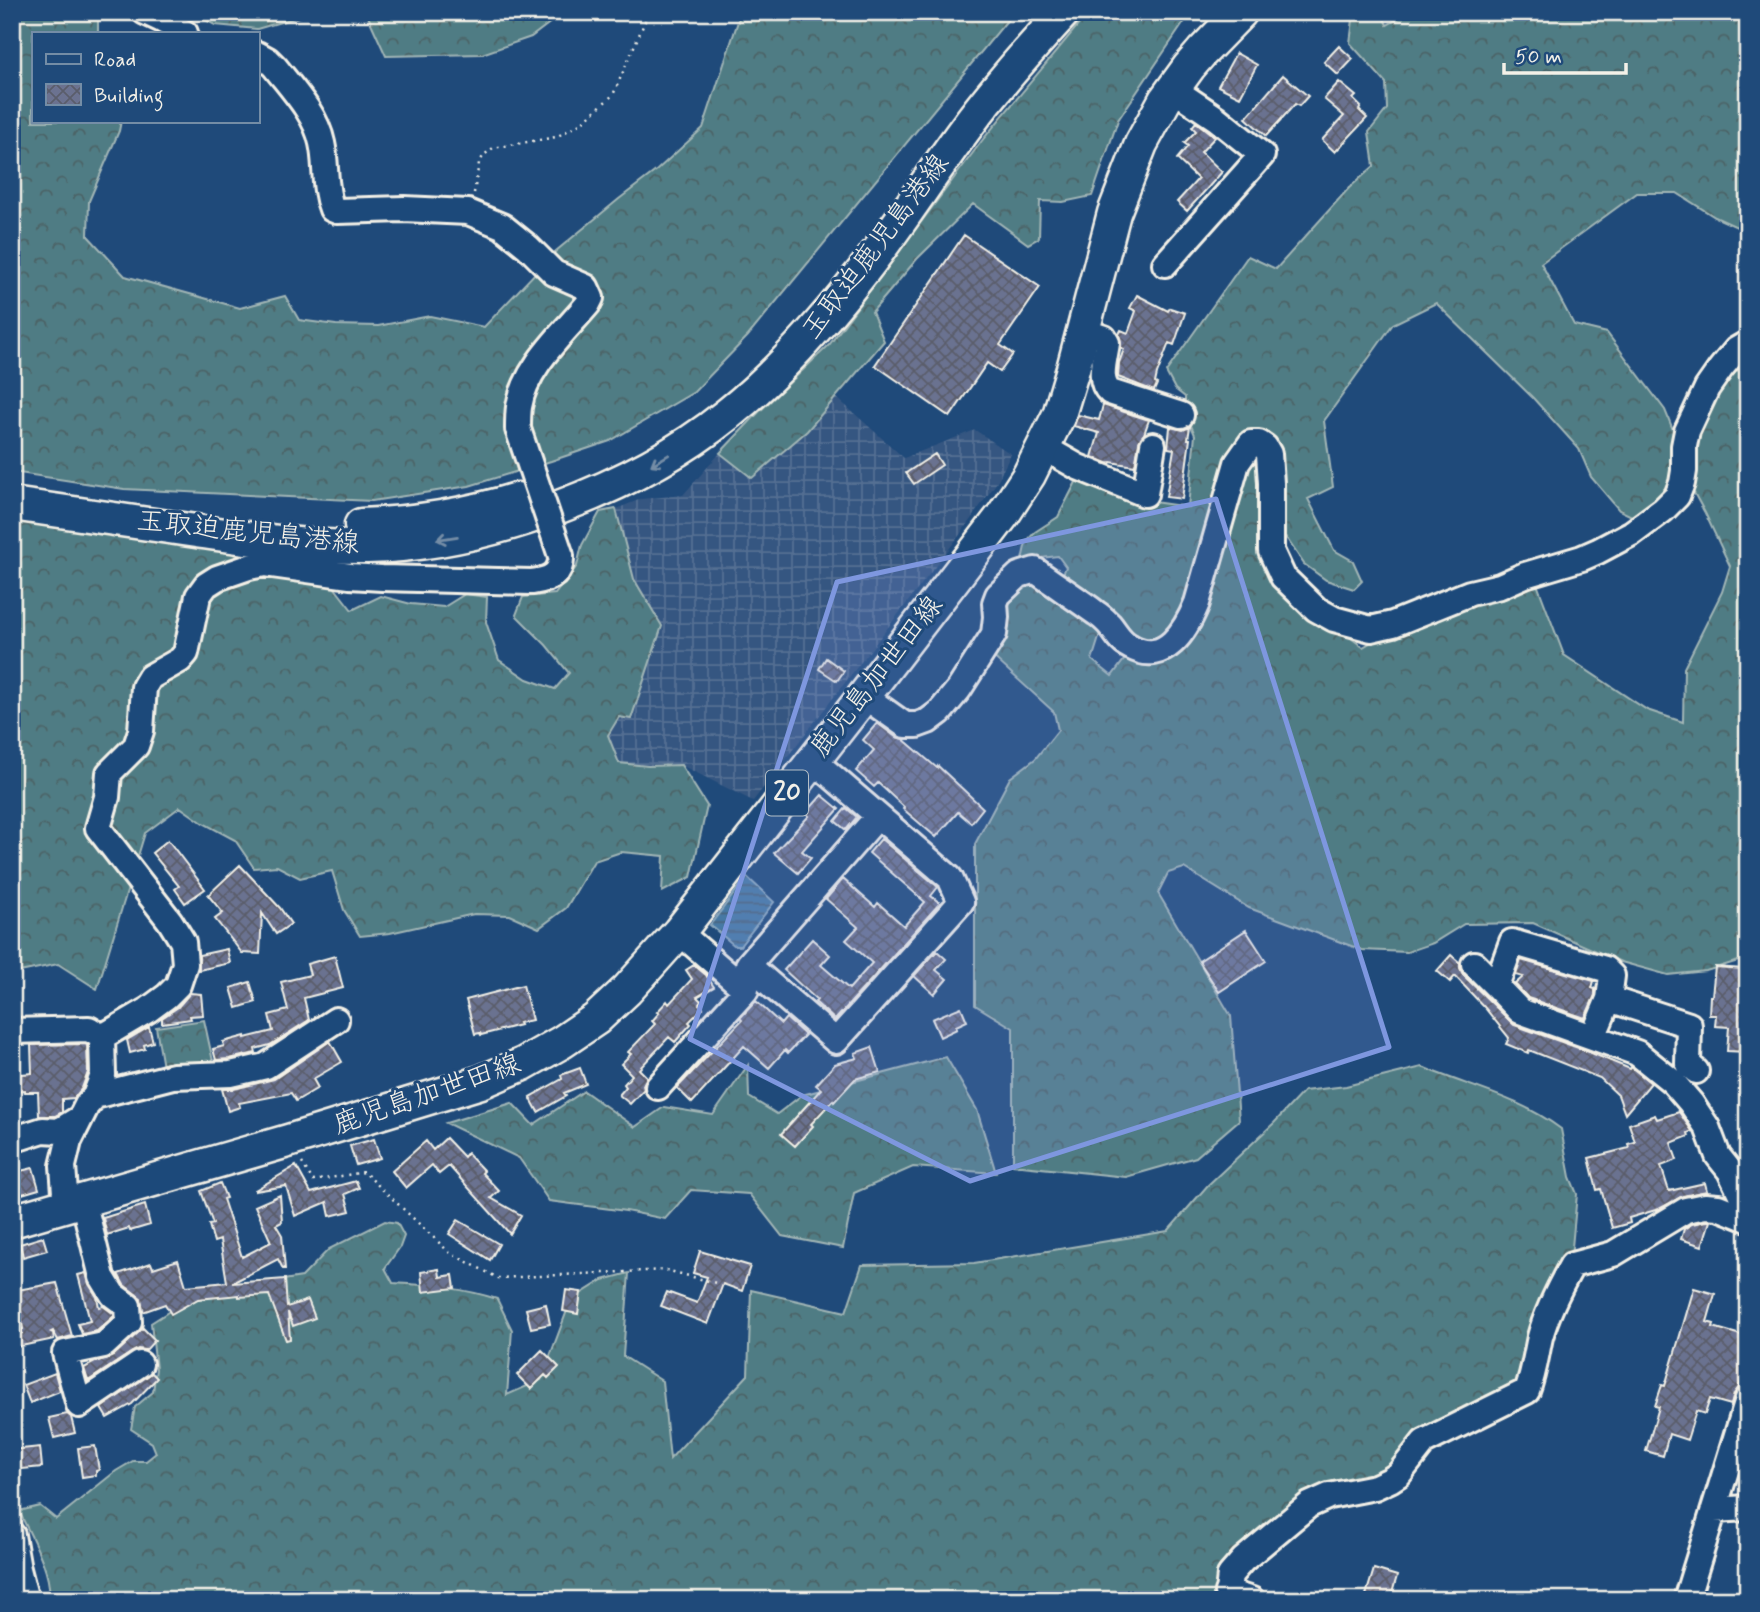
<svg xmlns="http://www.w3.org/2000/svg" width="1760" height="1612" font-family="Mynerve,'Klee One',sans-serif">
<style>
.industrial{fill:url(#industrial-grid)}
.forest{fill:url(#forest-crowns);stroke:#a2b6b6;stroke-width:2}
.water{fill:url(#water-rules);stroke:#8ca9bf;stroke-width:2}
.building{fill:url(#building-cross-hatch);stroke:#f4f1e8;stroke-width:2}
.lines{fill:none;stroke-linecap:round;stroke-linejoin:round}
.minor-casing{stroke:#f4f1e8;stroke-width:30}
.major-casing{stroke:#f4f1e8;stroke-width:37}
.path{stroke:#f4f1e8;stroke-width:2.5;stroke-dasharray:2 5;stroke-linecap:butt}
.minor{stroke:#1f4a7a;stroke-width:24}
.major{stroke:#1f4a7a;stroke-width:32}
.minor-bridge-casing{stroke:#f4f1e8;stroke-width:30;stroke-linecap:butt}
.minor-bridge{stroke:#1f4a7a;stroke-width:24}
.oneway{stroke:#748da6}
.marked{fill:#7e97df;fill-opacity:0.2;stroke:#7e97df;stroke-width:5;stroke-linejoin:round}
.labels{text-anchor:middle;dominant-baseline:central;stroke-width:6;stroke-linejoin:round;paint-order:stroke}
.shield{fill:#1f4a7a;stroke:#b4bfc7;stroke-width:2}
.shield-label{font-size:26px;font-weight:bold;fill:#f4f1e8}
.street-label{font-size:28px;fill:#f4f1e8;stroke:#1f4a7a}
</style>
<defs>
<pattern id="industrial-grid" width="8" height="8" patternUnits="userSpaceOnUse" patternTransform="scale(1.75)"><rect width="8" height="8" fill="#365681"/><path d="M0 4h8M4 0v8" fill="none" stroke="#546f93"/></pattern>
<pattern id="forest-crowns" width="20" height="18" patternUnits="userSpaceOnUse" patternTransform="scale(1.75)"><rect width="20" height="18" fill="#507c84"/><path d="M2 6a3 3 0 1 1 6 0M12 15a3 3 0 1 1 6 0" fill="none" stroke="#4c6265"/></pattern>
<pattern id="water-rules" width="6" height="5" patternUnits="userSpaceOnUse" patternTransform="scale(1.75)"><rect width="6" height="5" fill="#4779a4"/><path d="M0 2.5h6" fill="none" stroke="#48637a"/></pattern>
<pattern id="building-cross-hatch" width="8" height="8" patternUnits="userSpaceOnUse" patternTransform="scale(1.75)"><rect width="8" height="8" fill="#6b7290"/><path d="M0 0l8 8M0 8l8-8" fill="none" stroke="#5a5d6b"/></pattern>
</defs>
<rect width="100%" height="100%" fill="#1f4a7a"/>
<filter id="ink" filterUnits="userSpaceOnUse"><feTurbulence type="fractalNoise" baseFrequency=".0143" numOctaves="2"/><feDisplacementMap in="SourceGraphic" scale="14" xChannelSelector="R" yChannelSelector="G"/><feConvolveMatrix kernelMatrix="1 2 1 2 8 2 1 2 1" color-interpolation-filters="sRGB"/></filter>
<g filter="url(#ink)">
<!-- industrial -->
<path class="industrial" d="M836 397 904 458 975 430 1011 454 997 482 959 536 753 801 681 765 648 766 619 763 608 735 619 717 631 719 662 627 634 579 616 509 641 499 683 495 720 453 752 477 807 431Z"/>
<!-- forest -->
<path class="forest" d="M12 12H92L98 17V33H33V121H121L119 131 89 201 88 236 125 276 240 308 285 296 299 320 336 325 378 326 430 316 484 327 556 251 619 199 657 170 703 128 741 12H1014L748 336 694 392 610 441 551 461 469 486 372 501 124 489 12 472Z
M191 12H315L257 29 215 25Z
M366 12H564L531 37 482 54 386 56Z
M1089 12H1191L1118 120 1092 196 1063 202 1040 201 1039 238 1028 244 973 204 917 259 872 312 884 341 807 431 752 478 720 453 759 412 829 345 984 138Z
M1354 12H1381L1387 25 1405 15 1417 12H1748V232L1715 217 1677 193H1637L1541 263 1574 325 1607 333 1665 410 1680 447 1682 472 1640 520 1619 510 1591 477 1579 449 1533 398 1436 303 1393 324 1324 421 1333 487 1308 499 1334 550 1353 561 1362 581 1354 589 1326 580 1304 564 1285 536 1275 512 1274 462 1245 439 1184 623 1145 648 1068 583 1063 574 1066 567 1058 556 1022 560 1026 542 1035 532 1058 517 1076 482 1083 477 1154 502 1188 507 1195 435 1185 411V397L1175 389 1166 372 1248 256 1276 269 1349 188 1374 166 1369 132 1387 109 1386 83 1350 43Z
M1748 346V958L1706 971 1668 975 1621 962 1533 923 1464 924 1433 943 1407 952 1362 950 1249 908 1184 868 1168 873 1158 893 1231 1016 1239 1120 1196 1157 1126 1177 1013 1165V1028L975 1005V844L1010 778 1035 759 1058 730 1054 712 989 653 998 606 1036 576 1102 628 1092 660 1112 676 1130 652 1178 644 1242 465 1260 449 1268 552 1331 623 1363 647 1393 629 1534 576 1564 655 1647 710 1683 722 1684 668 1722 592 1730 566 1705 513 1688 482 1691 432Z
M616 509 634 579 662 626 631 719 619 717 608 735 619 763 648 766 681 765 707 806 691 877 662 892 664 856 621 852 594 861 566 908 539 928 510 915 474 914 390 933 360 936 344 910 332 871 300 878 277 866 254 868 235 840 203 823 180 807 145 833 97 989 58 964 20 972 12 979V520L186 544 238 554 334 587 352 610 381 596 411 604 444 607 465 594 487 597 486 622 499 660 527 679 555 689 569 673 546 645 516 615 523 597 555 594 577 566 582 545 600 512Z
M204 1020 214 1066 164 1073 156 1027Z
M946 1057 977 1110 996 1173 913 1167 854 1193 843 1248 782 1236 749 1194 691 1190 665 1219 626 1211 549 1201 519 1158 446 1123 512 1103 533 1125 584 1091 635 1127 664 1107 713 1115 748 1065 749 1097 777 1114 802 1095Z
M1422 1067C1469 1087 1519 1097 1561 1129L1570 1177 1577 1194 1571 1258 1523 1387 1390 1473 1319 1496 1222 1600H49C53 1573 30 1535 19 1511L40 1506 56 1519 116 1471 133 1461H146L156 1453 152 1443 131 1429 135 1407 153 1392 156 1369 151 1323 187 1300 264 1283 302 1277 329 1249 385 1221 397 1223 404 1236 400 1247 385 1268 393 1283C428 1285 463 1288 497 1299L512 1330 507 1395 541 1380 571 1300 603 1280 629 1273 623 1356 662 1381 670 1459 748 1375 751 1290 846 1312 862 1265 974 1263 1168 1231 1208 1185 1274 1123 1304 1091 1346 1086Z"/>
<!-- water -->
<path class="water" d="M747 877 774 902 740 946H735L710 925Z"/>
<!-- building -->
<path class="building" d="M1339 46 1353 59 1338 75 1324 62Z
M1236 53 1257 65 1240 97 1218 86Z
M1283 75 1308 96 1299 106 1295 104 1266 136 1246 118Z
M1339 82 1356 96 1353 99 1361 107 1359 110 1367 118 1335 152 1322 140 1344 116 1324 99Z
M1196 122 1215 137 1201 152 1222 172 1187 211 1177 202 1198 179 1177 159 1188 146 1184 143 1196 131 1192 127Z
M964 235 1040 287 1000 345 1013 354 1000 372 987 363 950 417 875 365Z
M1137 295 1168 311 1170 308 1185 313 1174 345 1169 343 1157 374 1155 383 1157 384 1154 391 1118 377 1119 363 1124 349 1121 348 1119 334 1121 330 1128 333 1136 311 1130 308Z
M1103 405 1149 420 1144 434 1139 442 1135 466 1111 462 1110 464 1092 457 1099 433 1074 426 1078 415 1099 420Z
M1170 427 1183 430 1190 427 1188 439H1190L1182 499 1166 497 1174 449 1168 448Z
M935 454 942 465 914 484 906 473Z
M826 658 844 671 837 681 819 669Z
M877 723 896 737 903 739 937 768 938 766 983 808 971 823 958 812 936 837 903 809 904 807 878 783 874 787 856 771 874 750 863 740Z
M822 795 839 809 802 851 811 858 798 873 774 853 809 816 806 813Z
M846 808 857 817 846 830 835 821Z
M881 839 938 887 931 896 940 903 835 1020 815 1002 817 1000 784 970 812 939 830 955 821 965 849 989 872 963 846 940 858 927 826 899 843 879 875 907 878 903 904 926 925 902 869 853Z
M168 840 205 889 185 903 175 889 179 886 152 853Z
M240 865 280 908 291 924 276 934 262 913 260 954 242 953 215 919 223 913 208 895Z
M1246 930 1266 961 1219 992 1199 961Z
M227 949 230 963 199 970V955Z
M937 951 946 959 936 970 947 979 934 994 914 976Z
M1451 955 1460 963V968L1463 975 1514 1025 1584 1050 1630 1069 1631 1067 1651 1083 1625 1114 1618 1095 1600 1078 1529 1050 1528 1053 1506 1044 1509 1038 1485 1008 1455 976 1450 982 1437 971Z
M335 956 343 988 304 998 309 1020 270 1045 255 1049 256 1053 229 1059 216 1060 213 1049 224 1046 223 1042 245 1036V1038L273 1031 269 1015 288 1010 281 982 310 975 307 964Z
M1521 960 1594 981 1592 988 1595 989V995L1585 1018 1528 998 1515 984 1523 977 1516 975Z
M694 965 706 975 714 987 697 997 701 1001 699 1004 703 1008 689 1022 691 1024 675 1042 669 1037 639 1069 647 1077 643 1085 644 1089 630 1104 619 1095 626 1087 624 1084 632 1075 621 1064 631 1054 628 1052 655 1024 652 1021 659 1013 657 1012 667 1001 669 1004 692 979 686 970Z
M1715 967 1743 969 1741 987H1748V1052L1727 1051 1729 1027 1715 1026 1716 1015H1709L1710 996H1712Z
M250 982 256 1002 237 1008 231 988Z
M523 985 532 1020 519 1023 520 1025 481 1035 480 1033 475 1034 466 1000Z
M190 993 201 994 203 1015 190 1016 191 1019 162 1023V1018L178 1007Z
M756 1001 781 1024 786 1018 805 1035 788 1053 785 1050 769 1068 744 1046 692 1103 677 1088 742 1020 740 1018Z
M961 1007 967 1021 956 1026 957 1029 940 1037 932 1019Z
M149 1027 153 1042 144 1045 145 1049 130 1053 127 1040Z
M330 1041 342 1062 313 1079 318 1088 296 1101 291 1093 239 1103 240 1107 228 1111 222 1089H234L274 1079Z
M85 1044 87 1045 88 1072 82 1088 74 1098 62 1099V1112L55 1116H39L38 1092H25V1090L12 1091V1075L32 1073 31 1045Z
M872 1047 880 1072 855 1079 834 1102 833 1100 811 1124 813 1126 795 1146 781 1134 821 1089 816 1085 835 1064 857 1058 855 1053Z
M580 1068 586 1084 564 1093 566 1096 538 1112 530 1097 562 1079 561 1075Z
M1679 1112 1692 1131 1688 1133 1689 1136 1671 1143 1677 1160 1661 1166 1669 1191 1705 1183 1707 1191 1683 1196 1659 1209 1629 1218 1630 1223 1612 1228 1601 1189 1597 1190 1589 1158 1629 1148 1628 1144 1635 1142 1629 1124 1655 1115 1657 1119Z
M446 1138 464 1157 467 1153 484 1171 482 1173 499 1191 491 1198 521 1215 510 1234 449 1166 439 1174 432 1165 406 1188 392 1171 426 1141 433 1150Z
M374 1139 380 1158 356 1165 350 1146Z
M296 1166 311 1193 356 1181 359 1188 345 1194 350 1211 330 1216 327 1202 295 1216 286 1186 255 1191V1190Z
M33 1168 39 1189 12 1197V1173Z
M220 1183 226 1198 223 1199 242 1257 271 1242 255 1206 280 1195 282 1222 276 1225 282 1235 285 1269H283L278 1259 232 1283 285 1279 287 1307 308 1300 315 1318 293 1326 288 1312 290 1339 286 1340 269 1295 239 1297V1295L198 1299 171 1314 165 1304 143 1312 141 1298 124 1285 118 1274 151 1263 153 1268 178 1260 186 1286 227 1282 220 1240 214 1242 209 1225 213 1224 201 1191Z
M145 1205 150 1225 130 1231 129 1228 107 1235 103 1218Z
M458 1220 499 1244 490 1260 449 1234Z
M1706 1221H1710L1702 1246 1681 1239 1684 1229 1692 1224Z
M43 1237 47 1250 23 1257 20 1244Z
M700 1251 750 1266 742 1291 723 1284 708 1324 661 1306 667 1292 697 1303 707 1277 693 1273Z
M439 1269 440 1277 453 1275 455 1288 423 1292 421 1272Z
M86 1273 89 1284 97 1297 99 1307 103 1306 114 1314V1316L97 1331 82 1334 78 1324 90 1321 78 1275Z
M57 1283 72 1336 58 1340 53 1331 51 1332 53 1333 54 1339 12 1348V1333H22V1329H23L17 1290Z
M1694 1288 1715 1294 1707 1322 1714 1324 1713 1327 1748 1337V1360L1739 1387 1734 1394 1731 1405 1710 1399 1705 1414 1696 1411 1687 1440 1669 1434 1663 1456 1646 1451 1659 1407 1655 1406 1662 1385 1665 1386Z
M566 1290 581 1292 578 1314 563 1311Z
M546 1304 550 1324 531 1328 526 1309Z
M143 1328 155 1340 146 1350 138 1349 132 1352 88 1381 84 1368 95 1362 113 1356Z
M542 1350 559 1367 548 1378 545 1375 531 1389 517 1375Z
M55 1373 60 1391 30 1403 23 1385Z
M152 1373 157 1378 132 1404 107 1418 101 1408Z
M67 1414 71 1417 75 1433 54 1438 49 1418Z
M95 1446 99 1470 96 1471V1475L82 1477 78 1448Z
M40 1447 42 1467 12 1470V1450Z
M1374 1569 1397 1576 1390 1600H1368L1370 1596 1366 1595Z"/>
<g class="lines">
<defs>
<path id="minor" d="M145 12 162 20 185 33
M257 54 268 60 275 67C293 90 316 114 322 143 327 165 323 187 332 209L337 211 404 209 468 212 502 226 528 247 554 273 586 287 591 298 588 304C563 334 525 367 519 407 518 414 518 422 518 429
M1165 264 1262 155 1216 118 1173 89
M1083 331 1104 338 1107 343C1105 358 1097 381 1110 392L1181 415
M1043 447 1078 467 1145 494 1153 445
M864 696 905 725H917L928 721 940 712 959 689 994 634 996 617 995 603 998 595 1019 575 1035 570C1055 585 1076 598 1096 613 1101 616 1105 620 1109 624 1116 632 1120 642 1131 647 1165 666 1186 630 1197 603L1237 463 1251 443H1259L1265 447 1269 454 1271 483V551L1283 577 1316 609 1334 619 1371 629 1393 624 1470 593 1500 586 1525 575 1582 558 1598 551 1632 533 1663 510 1677 496 1682 483 1684 471V446L1687 431 1707 388 1721 368 1736 350 1748 343
M813 760 950 878 961 902 836 1041 748 965 878 816
M1474 964 1496 986
M1609 999 1689 1025 1688 1064 1696 1071
M12 1031 89 1029 102 1037
M1593 1037 1609 999 1612 976 1605 969 1512 942 1496 986 1520 1011 1637 1053 1673 1082 1691 1103 1707 1127 1718 1156 1730 1171 1748 1209
M658 1087 746 990 679 932
M95 1096 173 1076 231 1074 266 1066 336 1020
M12 1140 43 1130 59 1131 80 1118
M83 1200 102 1277 113 1295 128 1306 129 1322 104 1345 65 1353 79 1405 140 1364
M66 1206 63 1166 69 1141 87 1105 95 1096 103 1075 102 1037 148 1010 167 996 178 985 185 964 183 942 170 921 98 828 107 797 109 773 136 746 141 731 144 687 150 677 180 660 186 653 198 596 206 585 217 578 249 567 265 564 350 576 382 578 532 582C549 580 562 575 561 556
M1714 1510 1748 1508
M12 1535 18 1569 26 1600
M1227 1592 1252 1600
M1227 1600 1230 1575 1243 1560 1309 1505 1329 1496 1375 1487 1390 1480 1399 1474 1424 1442 1527 1391C1534 1373 1536 1355 1540 1337 1547 1311 1559 1288 1572 1265L1613 1254 1686 1210 1705 1206 1718 1207 1748 1219
M1686 1600 1748 1399"/>
<path id="major" d="M12 504C73 513 135 522 196 531 253 539 310 548 368 547 487 544 635 489 728 414 776 376 818 328 856 280 895 232 928 179 965 129 995 88 1029 50 1064 12
M361 525C414 523 466 515 517 499
M12 1221 288 1141 481 1082 523 1064 562 1042 596 1019 627 990 679 932 864 696 1003 515 1029 475 1059 415 1073 369 1114 213 1141 144 1165 100 1189 67 1202 52 1241 12"/>
</defs>
<!-- minor casing -->
<use href="#minor" class="minor-casing"/>
<!-- major casing -->
<use href="#major" class="major-casing"/>
<!-- path -->
<path class="path" d="M474 193 479 163 484 155 493 148 556 137 580 124 613 95 649 12
M302 1163 313 1181 364 1172 450 1253 498 1278 666 1270 716 1283"/>
<!-- minor -->
<use href="#minor" class="minor"/>
<!-- major -->
<use href="#major" class="major"/>
<defs>
<path id="minor-bridge" d="M518 429 561 556"/>
</defs>
<!-- minor-bridge casing -->
<use href="#minor-bridge" class="minor-bridge-casing"/>
<!-- minor-bridge -->
<use href="#minor-bridge" class="minor-bridge"/>
</g>
<!-- one-way arrows -->
<defs><path id="oneway-shaft" d="M-6 0H5M1.5-3L5.5 0L1.5 3" fill="none" stroke-width="1.6" stroke-linecap="round" stroke-linejoin="round" transform="scale(1.75)"/></defs>
<g class="oneway">
<use href="#oneway-shaft" transform="translate(660 460) rotate(149)"/>
<use href="#oneway-shaft" transform="translate(447 538) rotate(171)"/>
</g>
</g>
<!-- marked area -->
<path class="marked" d="M1216 499 1389 1047 970 1181 690 1039 837 582Z"/>
<g class="labels">
<!-- shield labels -->
<rect class="shield" x="766" y="770.5" width="42" height="45" rx="5"/>
<g class="shield-label">
<text x="787" y="793">20</text>
</g>
<!-- street labels -->
<g class="street-label">
<text transform="translate(876 247) rotate(-53)">玉取迫鹿児島港線</text>
<text transform="translate(248 533) rotate(6)">玉取迫鹿児島港線</text>
<text transform="translate(877 677) rotate(-52)">鹿児島加世田線</text>
<text transform="translate(427 1095) rotate(-19)">鹿児島加世田線</text>
</g>
</g>
<!-- margin -->
<rect width="1760" height="1612" fill="none" stroke="#1f4a7a" stroke-width="42"/>
<rect x="21" y="21" width="1718" height="1570" fill="none" stroke="#f4f1e8" stroke-width="2.5" filter="url(#ink)"/>
<!-- legend -->
<rect x="32" y="32" width="228" height="91" fill="#1f4a7a" stroke="#748da6" stroke-width="2"/>
<rect x="46" y="54" width="35" height="10" fill="#1f4a7a" stroke="#748da6" stroke-width="2"/>
<text x="94" y="66" font-size="21" fill="#f4f1e8">Road</text>
<rect x="46" y="84" width="35" height="21" fill="url(#building-cross-hatch)" stroke="#748da6" stroke-width="2"/>
<text x="94" y="102" font-size="21" fill="#f4f1e8">Building</text>
<!-- scale -->
<path d="M1504 63v10h122v-10" fill="none" stroke="#f4f1e8" stroke-width="3.5"/>
<text x="1515" y="63" font-size="21" fill="#f4f1e8" stroke="#1f4a7a" stroke-width="5" paint-order="stroke">50 m</text>
</svg>
